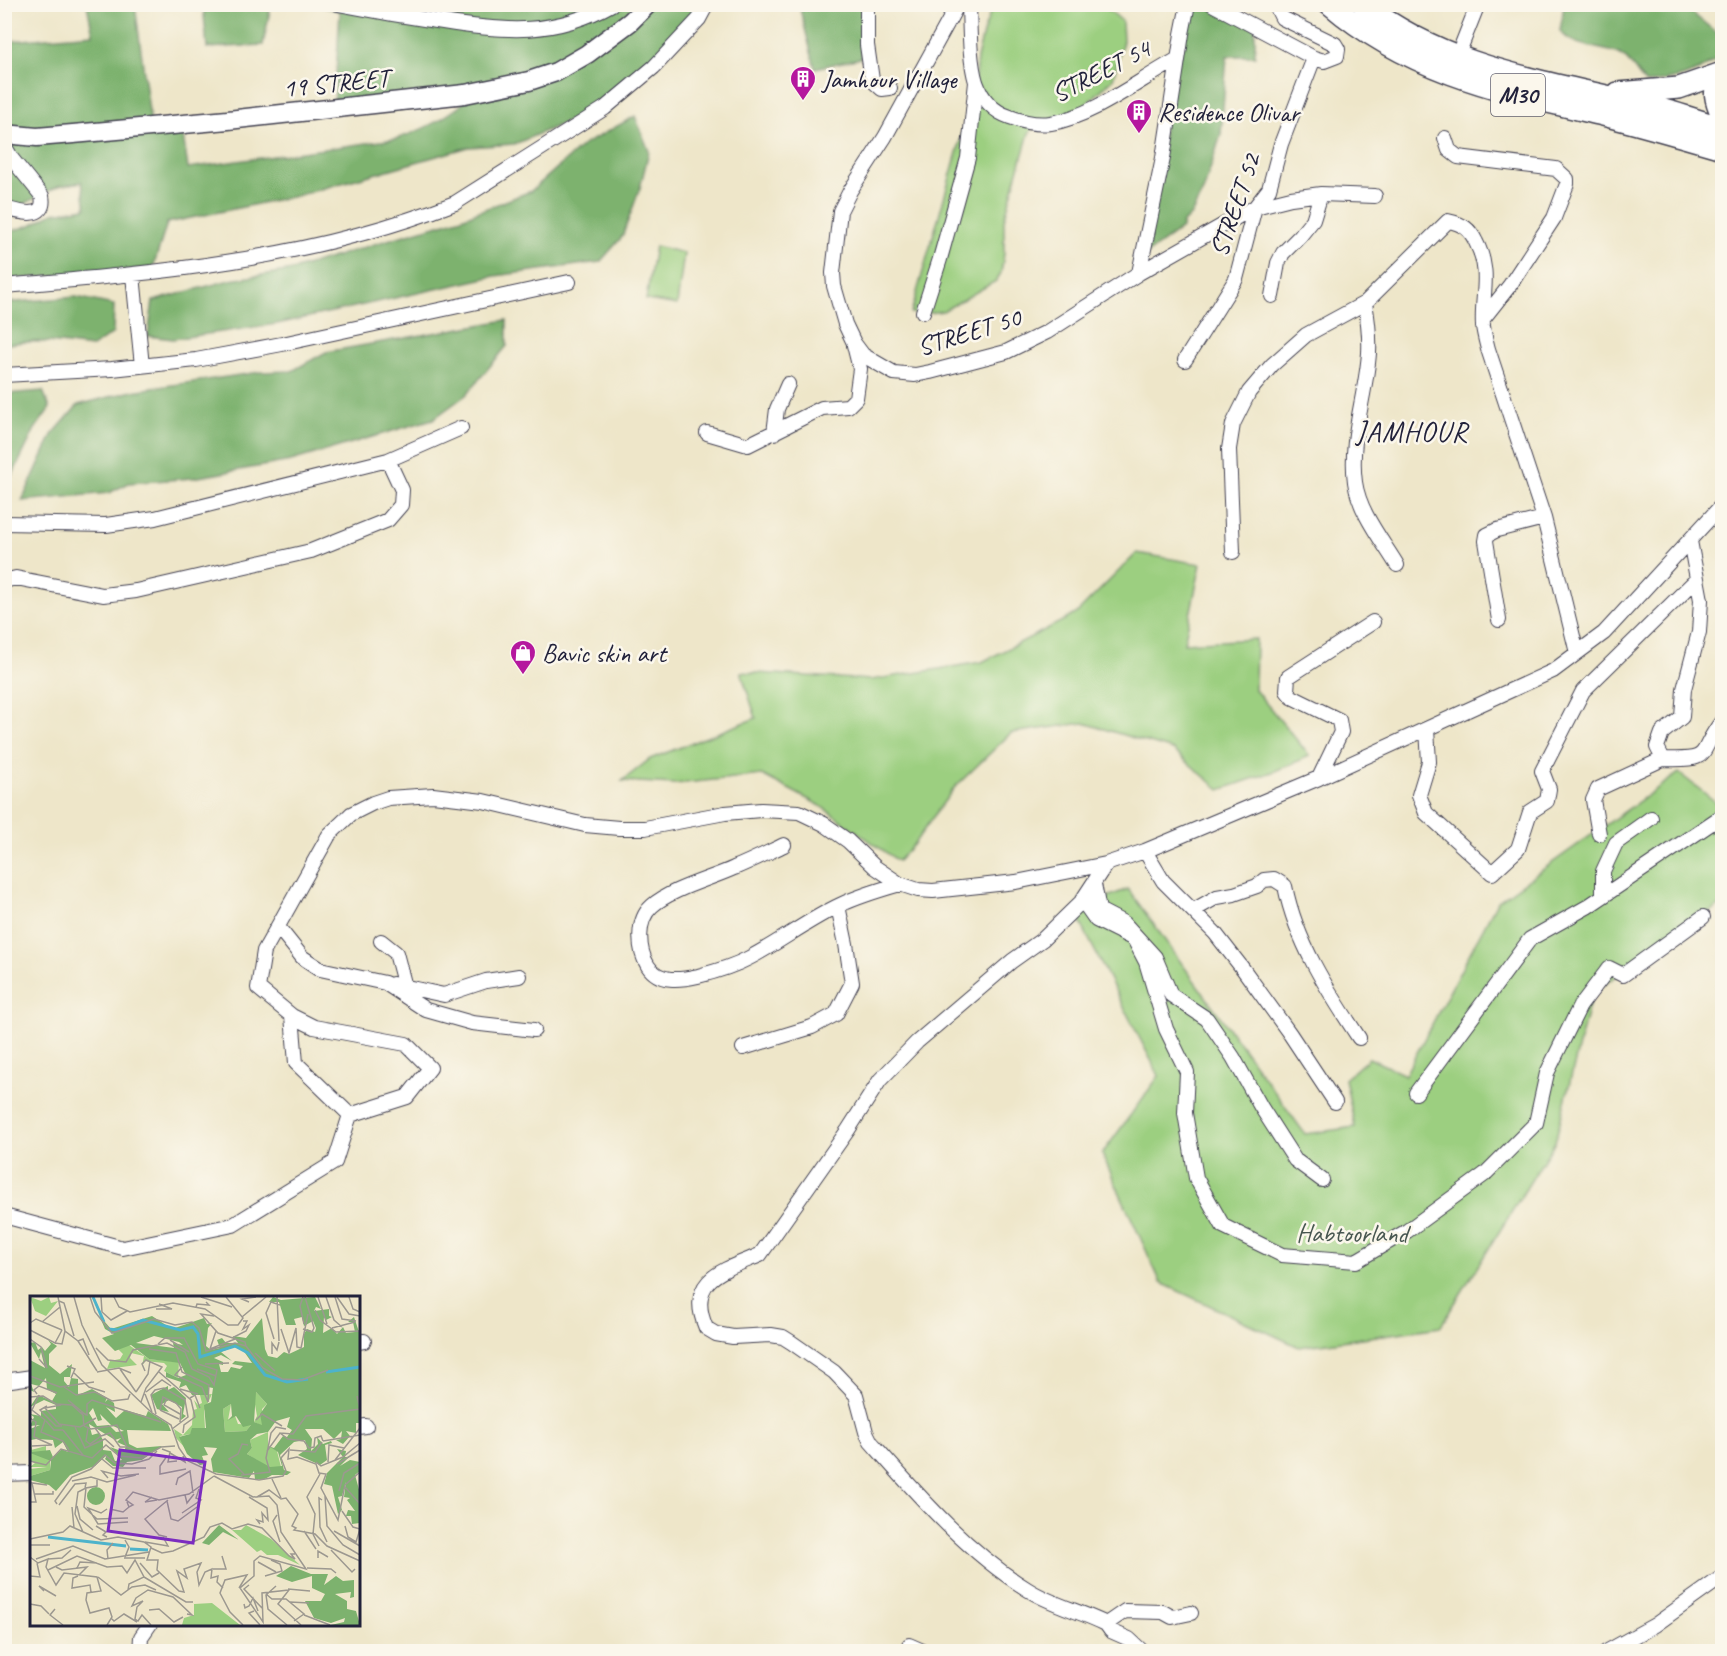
<svg xmlns="http://www.w3.org/2000/svg" width="1727" height="1656" font-family="Caveat,sans-serif">
<style>
.green{fill:#9ccf80;stroke:#5f785e;stroke-width:1.5}
.forest{fill:#7db26e;stroke:#506a54;stroke-width:1.5}
.lines{fill:none;stroke-linecap:round;stroke-linejoin:round}
.minor-casing{stroke:#413f50;stroke-width:16}
.major-casing{stroke:#413f50;stroke-width:21}
.highway-casing{stroke:#413f50;stroke-width:24}
.minor{stroke:#fff;stroke-width:14}
.major{stroke:#fff;stroke-width:18}
.highway{stroke:#fff;stroke-width:21}
.labels{text-anchor:middle;dominant-baseline:central;stroke-width:5;stroke-linejoin:round;paint-order:stroke}
.shield{fill:#fbf7ec;stroke:#636270;stroke-width:1.5}
.shield-label{font-size:24px;font-weight:bold;fill:#22223b}
.street-label{font-size:26px;fill:#22223b;stroke:#fbf7ec}
.poi-label{font-size:26px;fill:#22223b;stroke:#fbf7ec;text-anchor:start}
.park-label{font-size:26px;fill:#475650;stroke:#fbf7ec}
.quarter-label{font-size:28px;letter-spacing:1.5px;fill:#22223b;stroke:#fbf7ec}
.inset-river{fill:none;stroke:#4db3cb;stroke-width:3}
.inset-road{fill:none;stroke:#9c9890;stroke-width:1.5}
.view{fill:#7b2cbf;fill-opacity:0.15;stroke:#7b2cbf;stroke-width:3}
.inset-edge{fill:none;stroke:#22223b;stroke-width:3}
</style>
<rect width="100%" height="100%" fill="#fbf7ec"/>
<filter id="ink" filterUnits="userSpaceOnUse"><feTurbulence type="fractalNoise" baseFrequency=".0167" numOctaves="2"/><feDisplacementMap in="SourceGraphic" scale="12" xChannelSelector="R" yChannelSelector="G"/><feConvolveMatrix kernelMatrix="1 2 1 2 8 2 1 2 1" color-interpolation-filters="sRGB"/></filter>
<filter id="wash" filterUnits="userSpaceOnUse"><feTurbulence type="fractalNoise" baseFrequency=".008" numOctaves="4" result="noise"/><feDisplacementMap in="SourceGraphic" scale="24" xChannelSelector="R" yChannelSelector="G"/><feGaussianBlur stdDeviation="1.35" result="paint"/><feColorMatrix in="noise" values="0 0 0 0 0 0 0 0 0 0 0 0 0 0 0 0 0 1.4 0 .05"/><feComposite in="paint" operator="in"/></filter>
<g filter="url(#wash)">
<rect width="100%" height="100%" fill="#eee6c9"/>
<!-- green -->
<path class="green" d="M1102 4 1122 21 1123 41 1113 79 1083 107 1035 126 1029 133 1004 220V254L1001 273 996 281 943 311 920 314 911 313 973 97 977 58 983 33 993 5Z
M655 246 684 253 677 305 646 300Z
M1137 553 1201 564 1184 643 1256 639 1255 690 1310 756 1275 771 1220 790 1173 750 1084 723 1011 733 954 788 913 845 898 861 819 805 762 775 675 784 622 781 650 759 756 718 741 672 871 680 982 662 1076 614Z
M1679 773 1722 807V904L1592 993 1555 1142 1440 1327 1299 1347 1161 1283 1102 1154 1159 1076 1074 910 1128 889 1305 1134 1355 1127 1345 1079 1369 1058 1405 1075 1497 902Z"/>
<!-- forest -->
<path class="forest" d="M87 5H135L151 126 181 122 188 168 395 139C422 131 444 119 465 102L334 106 340 11 316 5H701L678 42 592 111 515 144 469 147 296 196 167 223 153 268 5 280V233L31 225 53 213 86 208 82 182 58 186 19 207 5 202 4 37 11 41 93 34Z
M203 5H271L263 45 207 48Z
M799 5H862L861 58 815 68Z
M1183 5H1232L1255 25V56H1227L1221 134 1204 189 1191 215 1183 223 1182 228 1144 256Z
M1564 5H1682L1722 37V56L1698 71 1682 77 1646 84C1637 75 1631 60 1621 55 1601 45 1575 50 1560 31Z
M635 116 649 151 640 188 622 237 600 262 495 276 277 324 173 339 148 336 153 301 230 280 293 270 381 242 459 219 531 191 583 145Z
M76 297 114 305 113 333 92 347C64 344 33 338 5 345V303Z
M507 320V346L466 395 433 419 291 461 193 478 129 483 109 493 22 501 52 435 78 405 132 391 260 372 292 371 326 352Z
M43 391 50 408 35 429 13 474 5 482V394Z"/>
</g>
<g filter="url(#ink)">
<g class="lines">
<defs>
<path id="minor" d="M338 4C373 11 408 17 443 22 505 32 555 36 612 4
M867 4V45L872 80 882 89 890 88
M958 4 885 137 850 191 840 211 833 273 834 286 845 324 854 343 863 355 894 373 915 375 930 372 1006 352 1047 332 1139 273 1255 207 1291 198 1321 194 1375 196
M969 4C970 30 969 58 976 82 982 99 994 112 1010 117 1023 122 1037 125 1051 123 1094 116 1139 80 1178 59
M1212 4 1314 58 1324 61 1337 56 1338 49 1335 44 1282 18 1275 4
M1457 57 1478 4
M1445 138 1449 150 1458 157 1556 169 1567 179V184L1554 218 1510 285 1483 319
M4 145 12 159 42 196C47 221 18 212 4 208
M1139 273 1163 158 1182 34 1188 4
M133 275 142 366
M4 286C159 273 309 260 455 203L605 108 654 67 699 19 707 4
M1272 296 1278 263 1283 253 1300 236 1313 220 1321 194
M1365 303C1368 320 1370 336 1369 353 1366 396 1349 439 1355 482 1359 512 1382 540 1397 565
M923 312 940 259 968 158 976 82
M1185 360 1236 279 1255 207 1269 189 1281 144 1314 58
M4 375 112 369 196 360 282 344 569 282
M707 433 748 445 822 408 848 406 856 398 860 369 854 345
M774 433 777 409 788 384
M4 523 106 525 155 518 388 460 461 428
M1690 541 1701 600 1699 632 1684 689 1682 717 1662 733 1657 747 1663 759C1715 761 1696 754 1722 721
M1233 552 1229 449 1233 424 1249 392 1272 365 1306 335 1365 303 1448 221C1463 224 1470 229 1476 242 1492 273 1481 294 1483 326 1484 334 1486 341 1488 349L1544 518 1577 653
M4 581 16 578 103 595 136 591 311 551 388 520 401 505 402 490 388 460
M1499 620 1486 541 1487 535 1497 530 1544 518
M1427 729 1429 762 1419 795 1426 813 1492 873 1518 849 1530 812 1547 801 1549 789 1542 771 1583 691 1697 579
M1319 778 1341 732 1339 720 1292 697 1287 691 1288 677 1373 622
M1599 834 1593 800 1598 789 1663 759
M784 845C767 853 751 861 734 868 710 879 671 889 652 906 636 920 638 950 648 966 659 983 680 980 698 976 714 972 734 966 749 958 780 942 808 920 840 905 859 896 879 890 900 884
M1145 851 1163 881 1215 933 1243 969 1290 1034 1335 1102
M1106 864 1081 902 1043 939 1012 961 917 1042 880 1080 848 1130 760 1255C724 1270 685 1279 706 1328L716 1334 733 1337 771 1335 783 1337 791 1342 834 1372 856 1395 866 1432 871 1442C918 1495 966 1551 1027 1589 1052 1605 1080 1611 1106 1624L1125 1611 1163 1612 1172 1617 1191 1613
M1094 884 1099 910 1124 923 1155 957 1171 995 1207 1019 1233 1057 1261 1107 1295 1160 1322 1180
M1603 896V871L1616 843 1651 818
M1082 900 1096 920 1134 939 1146 962 1166 1029 1187 1072 1185 1113 1196 1178 1223 1226 1282 1255 1356 1261 1407 1231 1485 1174 1536 1123 1547 1073 1580 1006 1609 968 1623 975 1703 917
M1194 910 1217 897 1234 894 1257 886 1264 880 1274 879 1285 886C1296 942 1328 991 1359 1038
M278 927 302 957 320 969 385 983 426 1010 472 1023 534 1030
M381 941 396 953 405 987
M393 984 444 995 486 981 519 976
M292 1016 296 1063 350 1115 407 1097 430 1068 406 1044 314 1027 292 1016 258 988 264 951 329 835 351 814 373 803 388 798 433 795 483 801 585 825 619 828H645L725 813 761 810 799 812 824 824 848 841 875 867 900 884 918 890 933 891 1016 882 1106 864 1145 851 1319 778 1553 671 1604 633 1722 505
M743 1048 812 1027 836 1014 852 983 846 944 838 906
M1416 1093 1530 939 1587 907 1722 816
M4 1216 123 1248 233 1225 335 1162 350 1115
M358 1342 364 1341
M4 1381 32 1377
M358 1427 366 1426
M4 1474 32 1473
M1106 1624 1111 1631 1129 1639 1143 1652
M909 1645 925 1652
M140 1652 141 1637 150 1624
M1606 1652 1655 1625 1722 1577"/>
<path id="major" d="M4 134 37 137 73 134 228 120 465 94 529 81 556 72 587 54 630 22 648 4"/>
<path id="highway" d="M1330 4C1409 72 1501 91 1599 114 1640 124 1681 136 1722 148
M1363 4C1450 71 1550 81 1653 107 1676 113 1699 121 1722 128
M1722 77C1711 89 1716 102 1722 115
M1618 93 1679 88 1722 73"/>
</defs>
<!-- minor casing -->
<use href="#minor" class="minor-casing"/>
<!-- major casing -->
<use href="#major" class="major-casing"/>
<!-- highway casing -->
<use href="#highway" class="highway-casing"/>
<!-- minor -->
<use href="#minor" class="minor"/>
<!-- major -->
<use href="#major" class="major"/>
<!-- highway -->
<use href="#highway" class="highway"/>
</g>
</g>
<!-- icons -->
<defs>
<symbol id="building-pin" viewBox="-11 -11 22 30"><path d="M0 17L-7.5 6A9.5 9.5 0 1 1 7.5 6Z" fill="#b5179e" stroke="#fbf7ec"/><path d="M-4-6H4V6H1V3H-1V6H-4ZM-2.5-4.3h1.7v1.8h-1.7ZM.8-4.3h1.7v1.8H.8ZM-2.5-1h1.7V.8h-1.7ZM.8-1h1.7V.8H.8Z" fill="#fff"/></symbol>
<symbol id="shop-pin" viewBox="-11 -11 22 30"><path d="M0 17L-7.5 6A9.5 9.5 0 1 1 7.5 6Z" fill="#b5179e" stroke="#fbf7ec"/><path d="M-5-2.5h2.3a2.7 3.5 0 0 1 5.4 0H5L5.5 6h-11ZM-1.5-2.5h3a1.5 2.3 0 0 0-3 0Z" fill="#fff"/></symbol>
</defs>
<g fill-rule="evenodd">
<use href="#building-pin" x="788" y="64" width="30" height="40"/>
<use href="#building-pin" x="1124" y="97" width="30" height="40"/>
<use href="#shop-pin" x="508" y="638" width="30" height="40"/>
</g>
<g class="labels">
<!-- shield labels -->
<rect class="shield" x="1491" y="74" width="54" height="42" rx="4.5"/>
<g class="shield-label">
<text x="1518" y="95">M30</text>
</g>
<!-- street labels -->
<g class="street-label">
<text transform="translate(1101 71) rotate(-27)">STREET 54</text>
<text transform="translate(336 83) rotate(-6)">19 STREET</text>
<text transform="translate(1235 205) rotate(-71)">STREET 52</text>
<text transform="translate(969 332) rotate(-17)">STREET 50</text>
</g>
<!-- poi labels -->
<g class="poi-label">
<text x="822" y="79">Jamhour Village</text>
<text x="1158" y="112">Residence Olivar</text>
<text x="542" y="653">Bavic skin art</text>
</g>
<!-- park labels -->
<g class="park-label">
<text x="1352" y="1233">Habtoorland</text>
</g>
<!-- quarter labels -->
<g class="quarter-label">
<text x="1412" y="431">JAMHOUR</text>
</g>
</g>
<!-- overview -->
<g transform="translate(30 1296)">
<rect width="330" height="330" fill="#eee6c9"/>
<path d="M0 1 11 5 19 1 21 7 28 5 16 20 5 15ZM99 49 119 63 149 66 148 82 134 75 137 70 134 67 115 65 112 70 114 60 101 57 100 62 107 69 77 73 80 65 90 63 93 58 88 53ZM226 96 237 108 232 113V130L224 126 227 120 223 97ZM182 98 174 115 175 133 164 132 160 138 150 140 156 153 146 142 144 133 153 139 162 129 163 114 167 113 164 104 168 109 172 107 170 99ZM201 108 198 124 205 120 208 128 221 129 216 135 195 136 193 113ZM238 136V150L247 155 251 171H238L217 158 222 152 220 144ZM16 150V155L4 158 20 162V174L0 180V173L17 171H0L5 167 0 165 1 154ZM216 229 241 243 270 269 248 259H237L231 254 227 256 202 234H211ZM182 307 210 329H152L154 322 164 319V308Z" fill="#9ccf80"/>
<path d="M243 1 251 4 285 1 291 13 286 11 284 15 299 13V20L302 21 296 24 294 21 293 37 302 32 307 38 313 31 316 37 325 36 323 26H318L324 21 330 39V127H326V137L316 135 320 140 313 148 306 144 311 143 312 135 304 143 293 133H275L282 143 281 155 288 148 287 141 293 148 301 145 302 147 295 149 297 164 290 169 268 159 277 153 275 144 264 146 250 159 254 174 261 176 257 179H242L233 184 225 183 224 175 219 182 183 176 181 163 187 152 174 151 178 159 172 160 175 168 170 169 157 158 149 141 160 138 162 132H176L174 109 181 106 183 92 178 91 179 99H162L156 89 149 92 151 86 136 81V76L148 82 156 79 150 67 119 63 101 49 85 55 72 42 84 38 75 33 69 19 81 33 122 20 142 33 174 22 177 28 182 27 178 32 176 50 181 54 190 52 187 44 192 42 196 47H208L203 40 216 42 232 22 235 53 238 60 247 62 254 56 259 58 274 51V38L277 33 285 36 286 32 283 25 274 30 272 21 264 23 266 29H256L249 6H239ZM124 40 149 46 153 49 143 47 144 52 106 47ZM204 51 213 54 222 67 205 65 202 68 213 70 210 73 201 71 198 76H191L189 68 193 69V66L184 62 191 59 202 65 191 56ZM226 96 237 108 230 118 232 129 224 126ZM201 108 202 120 197 125 206 120 213 131 221 129 216 135 195 136 193 113ZM260 121 257 131 262 134 257 141 253 140 244 152 238 150 248 156 252 170 240 171 217 158 222 152 220 144 227 138 238 136 246 125ZM18 44 27 50 19 58V69L30 78 42 68 40 81H34V85L39 91 41 82 48 83V99L62 93 77 102 75 106 78 103 84 107 85 116 76 111 86 122 95 114 116 120 118 115 138 128 141 135 97 134 99 148 107 152 132 150 112 164 97 166 93 171 83 170 75 163 77 159 65 170 40 179 26 195 19 189 0 184V180L20 174 21 165 0 157V133L10 129 0 130 4 121 0 118 11 120V115L26 113V109L14 104 0 111 8 99 22 105 26 98 17 93 16 82 9 90 1 88 4 96 0 94V64L15 72 11 56 9 63 0 47 5 46 8 54 12 51 15 55 21 48ZM63 112 68 125 72 124 70 118 81 129 94 135 86 136 79 129 67 130 59 117ZM59 128 85 144 91 142 87 146 96 150 94 156 80 151 92 164 85 165 81 155 73 154V144L69 137 62 139ZM6 143 23 144 25 152 33 146 38 156 32 153 23 161 20 154 2 156 1 144ZM138 90V94L144 91 156 102 153 118 156 120 151 124 152 111 139 104 132 108 139 116 127 113 121 99ZM307 153 316 155 315 161H319L310 170 320 164 330 166V175L325 179 330 197V227L322 228 321 220H316L318 214 325 215 317 204 320 202 314 201 316 186 312 200 308 201 312 214 308 218 302 190 294 188 297 177 313 161ZM57 200a9 9 0 1 1 18 0a9 9 0 1 1-18 0ZM189 229 209 244 193 236 179 249 172 247ZM261 270 281 278H298L294 289 306 280 313 285 324 284V301L320 302 321 296 305 298 317 305V313L326 315 330 329H301L314 326 315 322 301 327 284 322 275 305H291L295 298 282 292V280L262 286 246 280Z" fill="#7db26e" fill-rule="evenodd"/>
<path class="inset-river" d="M63 1 74 26M78 33 88 34 113 24 150 34 163 31 168 38 170 61 205 50 218 57 235 79 257 86 278 83M296 76 330 71M18 241 96 250M100 253 118 254"/>
<path class="inset-road" d="M28 1 35 35 48 45 67 75M44 1 52 29 72 69 122 117 141 129 149 152 158 165 186 178 229 184 253 180 256 175M60 1 65 16 82 37 124 23 145 29 162 26 169 32 176 55 205 47 216 50 233 72 252 83 272 84 298 74M71 1 72 16 81 24 97 15M84 1 89 11 100 16 143 7 175 13 198 29H208L213 22 196 1M171 1 202 11M247 1 249 45M273 1 270 10 274 28M288 1 297 28M296 1 304 24 312 31M305 1 312 23 326 25M307 1 319 18 330 20M319 1 323 13 330 16M29 5 34 7 44 40M219 6 212 3 226 1M166 11 167 8 179 9 176 6M126 13H142L129 8M285 14 290 24 306 36 330 35M184 20 171 18 188 37 215 46 216 50M212 21 236 1M12 26 30 11M0 27 6 23 32 34M302 32 325 26M251 33 259 57 266 32 267 51 271 52 278 18M273 33 282 36 284 32 275 1M0 34 25 47 32 34M186 35 180 53 205 43M202 42 216 35 219 29 213 33 217 25H213M0 43 11 51 17 72 9 63M244 43 236 17 241 6 250 9M140 44 159 56M48 45 53 43 59 59M25 47 32 48 35 35M66 52 78 64 96 66 103 54 137 47 155 56 162 73 179 81 184 89 187 74 168 68 154 42H135L128 48M119 53 146 57 152 76 179 89M225 57 245 75M242 58V47L247 54 249 46M175 68 199 67M37 70 45 73 41 82M152 71 145 79 172 91 178 106 179 88M90 73 106 96M167 73 186 80M67 76 89 72 101 77M129 76 161 104 165 121 154 129 153 137M44 77 59 91 75 96M0 80 30 91 64 86M34 91 46 99 65 96 82 105 98 103 100 98M150 93 168 98M106 96 118 78 120 65M116 96 132 84 141 90M7 98 4 94 9 90 27 97M115 98 122 116M9 99 2 114 15 124 11 136 33 145 39 154M0 101 13 100 26 108 42 109 53 119 54 130M137 102 134 109 150 118M160 102 165 99 170 112M38 104 56 119M111 106 116 92 132 71 116 64 112 68 115 75M31 109 15 112 29 128 50 131 66 122M17 110 10 114 26 130H32M130 114 133 101 146 107 151 113 150 126M130 114 149 123M51 116 57 119V108L62 104 131 126M126 118 121 99 125 94 134 92 155 104 158 121 142 133M0 122 6 126 4 141 22 149 2 150M226 124 232 118 252 130M16 125 24 134H33M54 130 61 133 87 129 97 151 116 159M45 131 55 152 75 143 84 151M58 132 56 145 60 148 71 140 65 132M33 134 53 159M250 137 263 138 276 120 330 113 327 100M71 140 80 137 90 151H97M293 145 330 139M132 153 140 156 138 166 147 165M260 154 285 156 292 146M237 155 250 137 258 143 274 145 279 152 284 151 285 142 291 140 293 145M140 157 155 166 153 160M137 160 130 170V178L156 173M72 163 83 172H116M305 164 330 132M0 165 16 169 31 153 62 162 76 149 89 160 112 162 131 151 145 150M286 166 291 170 313 161 330 147M298 166 299 149 314 152M307 168 330 154M256 175 251 162 259 153 258 163 267 161 286 168 289 177 296 178 291 192 308 224 315 189 330 176M214 178 199 163 208 158 212 148 218 149M211 179 240 176 236 162 241 137 246 131 256 133M184 180 223 201 239 200 247 209 251 236 276 273 230 260 224 265V280L210 292 233 326 232 297 259 294 248 308 271 329M78 182 72 175 91 180 109 178M242 183 251 202M67 184V190L56 192 54 211 67 223 98 222M42 185 61 181 77 186 106 179M146 189 148 182 160 175 163 197M315 191 330 208M309 195 314 177 330 167M5 198H23V195M155 199 157 207 164 198M295 200 297 230 313 249 330 259M122 201 115 206 127 204M219 201 237 212 238 224 232 217 233 226 227 224 230 228M227 201 239 194 251 203 256 202 268 218 262 230 266 232 264 234 285 238 297 250 330 265M292 204 289 202 290 231 297 246M137 205 141 223 148 225 167 211M0 206H6L2 187 17 189M97 206 99 211 103 209 96 204 103 196 129 204 159 198 184 180M27 208 25 205 42 181 61 173 75 159 85 167 102 168 119 163 127 155M29 209 45 188 56 187 55 192M47 210 50 223 63 234M42 211 44 232M77 213 71 217 58 212 68 228 98 226M80 213 93 216 99 211M312 215 323 231 330 233M152 217 171 204 166 202 169 193M247 219 243 225 250 246M66 230 76 236 73 239 77 241M315 230 318 241 326 246 330 233M274 235 286 253M304 235 330 250M53 236 45 218 48 196 56 192M137 241 129 239 115 223 138 204M0 243 33 236 40 230 71 244 88 241 114 246 121 251 117 264H128L127 274 149 295 154 296 147 275 157 282 154 273 171 267 167 276 169 289 175 276 182 273 181 282 188 280 187 286 193 292M95 244 99 251 95 261M115 246 138 250 133 241M0 249H20M289 250 283 238 285 218 277 201 290 178M121 252 132 257 143 255 174 241 180 231 192 227 202 233 218 228 232 232 259 260 265 263 261 258H265M301 254 322 276 325 273M0 261 8 267 18 263 16 271 26 289 34 277 67 281 71 295 57 297 56 304 60 317 79 312 82 321 77 329M94 262H115M288 262V255L298 261M6 263 43 250 75 263 119 256M18 263 32 262 41 254M78 263 77 254 83 247M228 266 246 276M110 267 122 281 129 277M26 271 32 274 57 271 49 279M47 272 50 266 67 267M277 272 301 273 306 277M183 273H196L192 260M18 274 47 260 77 271 92 270 97 277 105 264 114 281 99 288 98 294M0 280 10 281 7 267M48 280 43 282 42 292 60 289 61 296M235 280 252 275 250 268 241 264M68 281 91 299 102 291 115 289 126 294M114 281 156 306H163M219 289 214 293 232 312M246 290 236 299 238 313 257 329M209 292 217 279 195 284 190 297 200 316 213 329M258 293 280 295M14 295 9 290 26 300M236 298 242 303H256L274 318 264 325M260 306 279 307M0 308 11 310 19 318M214 308 215 312 219 310 223 302 228 315M25 313 20 319 33 329M119 314 129 313 144 326 153 321M224 315 219 317 230 329M274 319 300 329M81 322 84 325 94 318 107 326M121 329 112 319 108 325 105 323 107 311 113 305 102 310 106 302 118 294 143 301 162 319 157 318"/>
<path class="view" d="M90 154 175 166 163 247 78 235Z"/>
<rect width="330" height="330" class="inset-edge"/>
</g>
<!-- margin -->
<rect width="1727" height="1656" fill="none" stroke="#fbf7ec" stroke-width="24"/>
</svg>
